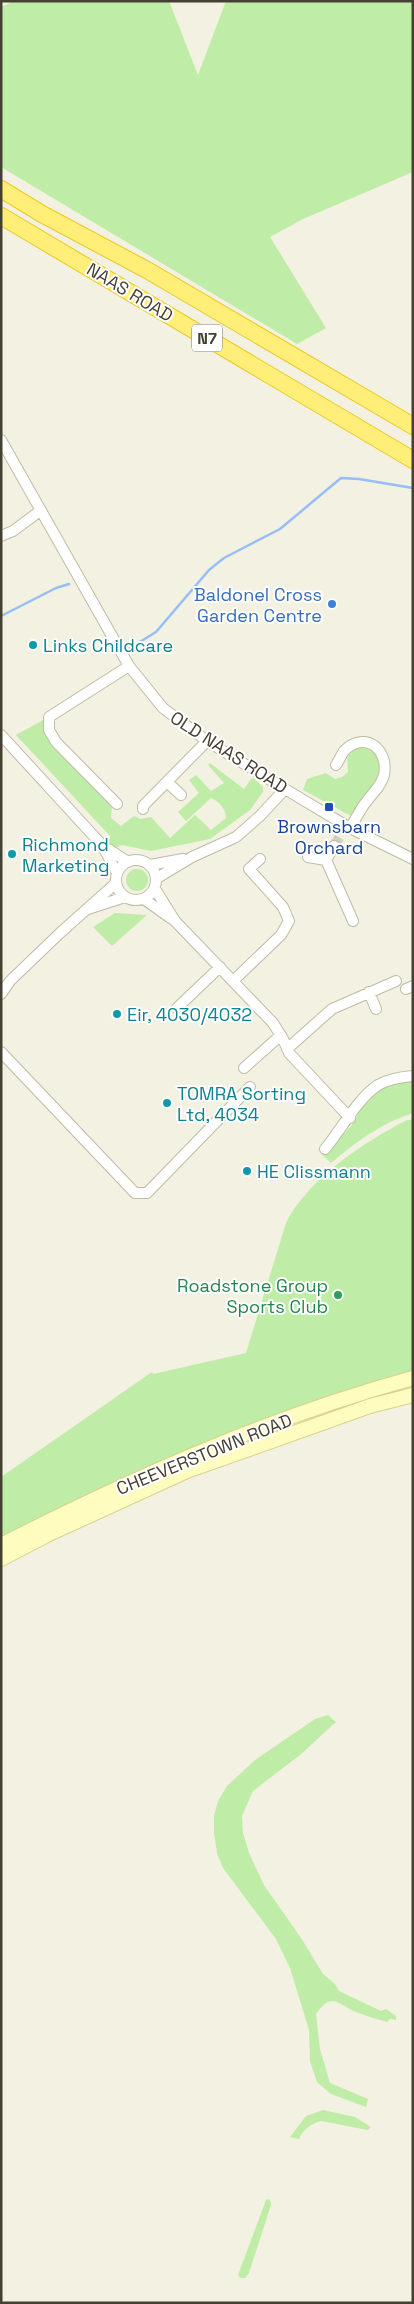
<svg xmlns="http://www.w3.org/2000/svg" width="414" height="2304" font-family="'Space Grotesk',sans-serif">
<style>
.green{fill:#bfeca6}
.lines{fill:none;stroke-linecap:round;stroke-linejoin:round}
.stream{stroke:#97bef7;stroke-width:2.5}
.minor-tunnel{stroke:#d0cebf;stroke-width:10;stroke-dasharray:10 5;stroke-linecap:butt}
.minor-casing{stroke:#bfbba4;stroke-width:12}
.secondary-casing{stroke:#d7d28c;stroke-width:16}
.trunk-casing{stroke:#ecc823;stroke-width:18}
.minor{stroke:#fff;stroke-width:10}
.secondary{stroke:#fffcc0;stroke-width:14}
.trunk{stroke:#ffee78;stroke-width:16}
.shop-dot{fill:#3f7fe0;stroke:#fff;stroke-width:2}
.culture-dot{fill:#0f9aa8;stroke:#fff;stroke-width:2}
.transit-dot{fill:#1a4fb4;stroke:#fff;stroke-width:2}
.leisure-dot{fill:#2e9e5b;stroke:#fff;stroke-width:2}
.labels{text-anchor:middle;dominant-baseline:central;stroke-width:4;stroke-linejoin:round;paint-order:stroke}
.shield{fill:#fff;stroke:#7d7a70;stroke-width:1}
.shield-label{font-size:16px;font-weight:bold;fill:#454132}
.street-label{font-size:18px;fill:#454132;stroke:#fff}
.shop-label{font-size:18px;fill:#366cbe;stroke:#fff;text-anchor:end}
.culture-label{font-size:18px;fill:#0d838f;stroke:#fff;text-anchor:start}
.transit-label{font-size:18px;fill:#164399;stroke:#fff}
.leisure-label{font-size:18px;fill:#27864d;stroke:#fff;text-anchor:end}
</style>
<rect width="100%" height="100%" fill="#f3f1e2"/>
<!-- green -->
<path class="green" d="M14 1H169L198 75 226 1H413V172L303 219 270 237 326 328 297 344 1 167V7Z
M43 720 45 735 68 762 112 807 111 818 121 826 134 816 141 819 151 817 170 838 195 815 211 830 226 818C226 809 219 801 211 798L186 821 178 812 199 793 189 780 196 775 211 791 224 783 208 765 210 763 244 789 251 779 254 778 263 787V792L250 810 210 839 151 851 122 845 116 848 106 841 111 837 16 735Z
M366 746 377 753C385 787 366 790 351 816L303 790 307 779 326 773 335 779 342 777 348 772 347 756 358 748Z
M126 880a11 11 0 1 1 22 0a11 11 0 1 1-22 0Z
M115 913 147 915 112 946 93 927Z
M413 1080V1113C381 1123 356 1142 331 1163L322 1155 351 1126 363 1106 375 1093 386 1087Z
M407 1120H413V1372L1 1540V1477L152 1372 153 1374 246 1353 286 1223C308 1179 364 1142 407 1120Z
M328 1715 336 1722 300 1755 253 1791 242 1816 243 1833 249 1853 264 1885 303 1941 323 1974 335 1984 339 1991 381 2011 386 2009 396 2016V2020L390 2019 387 2022C377 2019 366 2016 356 2012 339 2005 332 1990 316 2014L320 2049 330 2083 368 2099 366 2107 331 2094 317 2082 310 2061 309 2030 290 1968 276 1939 223 1868 217 1853 214 1832V1816L218 1801 227 1786 255 1760 315 1719Z
M323 2110 355 2117 371 2127 368 2130 321 2121C312 2123 302 2130 299 2139L290 2137 306 2116Z
M269 2199 271 2202V2205L249 2273 245 2278H240L238 2275 266 2200Z"/>
<g class="lines">
<!-- stream -->
<path class="stream" d="M1 616 56 588 69 584
M130 648 156 632 209 570 224 558 280 529 341 478 359 479 413 488"/>
<!-- minor-tunnel -->
<path class="minor-tunnel" d="M334 846 340 836"/>
<defs>
<path id="minor" d="M1 440 129 666 163 708 207 741 285 789 350 828 413 859
M1 536 13 531 40 511
M1 735 102 845 117 873
M336 765C339 761 341 755 344 751 365 730 389 749 384 775 381 787 373 792 367 801 360 809 356 819 350 828
M167 782 181 795
M117 804 56 742 49 730V717L129 666
M143 809V806L207 741
M102 845 128 862
M308 857 326 860 353 921
M116 880a20 20 0 1 1 40 0a20 20 0 1 1-40 0Z
M326 860 334 846
M150 865 183 859
M157 878 192 857 236 837 260 816 285 789
M155 889 175 921 273 1023 283 1039 289 1053 350 1118
M144 899 172 919
M88 909 125 897
M234 980 281 935 289 921 283 907 249 869 260 859
M406 989 413 986
M369 992 376 1009
M1 994 10 981 60 933 116 883
M177 1008 220 967
M287 1049 332 1009 396 981
M1 1052 135 1193H147L250 1087
M244 1068 281 1035
M325 1149C340 1131 358 1098 378 1085 388 1079 401 1077 413 1076"/>
<path id="secondary" d="M1 1545C133 1478 270 1417 413 1378
M1 1559 49 1534 187 1471 370 1406 413 1395"/>
<path id="trunk" d="M1 189 42 214 147 270 413 426
M1 216 413 460"/>
</defs>
<!-- minor casing -->
<use href="#minor" class="minor-casing"/>
<!-- secondary casing -->
<use href="#secondary" class="secondary-casing"/>
<!-- trunk casing -->
<use href="#trunk" class="trunk-casing"/>
<!-- minor -->
<use href="#minor" class="minor"/>
<!-- secondary -->
<use href="#secondary" class="secondary"/>
<!-- trunk -->
<use href="#trunk" class="trunk"/>
</g>
<!-- markers -->
<circle class="shop-dot" cx="332" cy="604" r="5"/>
<g class="culture-dot">
<circle cx="33" cy="645" r="5"/>
<circle cx="12" cy="854" r="5"/>
<circle cx="117" cy="1014" r="5"/>
<circle cx="167" cy="1103" r="5"/>
<circle cx="247" cy="1171" r="5"/>
</g>
<rect class="transit-dot" x="324" y="802" width="10" height="10" rx="2.5"/>
<circle class="leisure-dot" cx="338" cy="1295" r="5"/>
<g class="labels">
<!-- shield labels -->
<rect class="shield" x="192" y="324.5" width="30" height="27" rx="4"/>
<g class="shield-label">
<text x="207" y="338">N7</text>
</g>
<!-- street labels -->
<g class="street-label">
<text transform="translate(130 292) rotate(31)">NAAS ROAD</text>
<text transform="translate(229 752) rotate(33)">OLD NAAS ROAD</text>
<text transform="translate(204 1454) rotate(-22)">CHEEVERSTOWN ROAD</text>
</g>
<!-- shop labels -->
<g class="shop-label">
<text x="322" y="594">Baldonel Cross<tspan x="322" dy="21">Garden Centre</tspan></text>
</g>
<!-- culture labels -->
<g class="culture-label">
<text x="43" y="645">Links Childcare</text>
<text x="22" y="844">Richmond<tspan x="22" dy="21">Marketing</tspan></text>
<text x="127" y="1014">Eir, 4030/4032</text>
<text x="177" y="1093">TOMRA Sorting<tspan x="177" dy="21">Ltd, 4034</tspan></text>
<text x="257" y="1171">HE Clissmann</text>
</g>
<!-- transit labels -->
<g class="transit-label">
<text x="329" y="826">Brownsbarn<tspan x="329" dy="21">Orchard</tspan></text>
</g>
<!-- leisure labels -->
<g class="leisure-label">
<text x="328" y="1285">Roadstone Group<tspan x="328" dy="21">Sports Club</tspan></text>
</g>
</g>
<!-- border -->
<rect width="414" height="2304" fill="none" stroke="#454132" stroke-width="5"/>
</svg>
